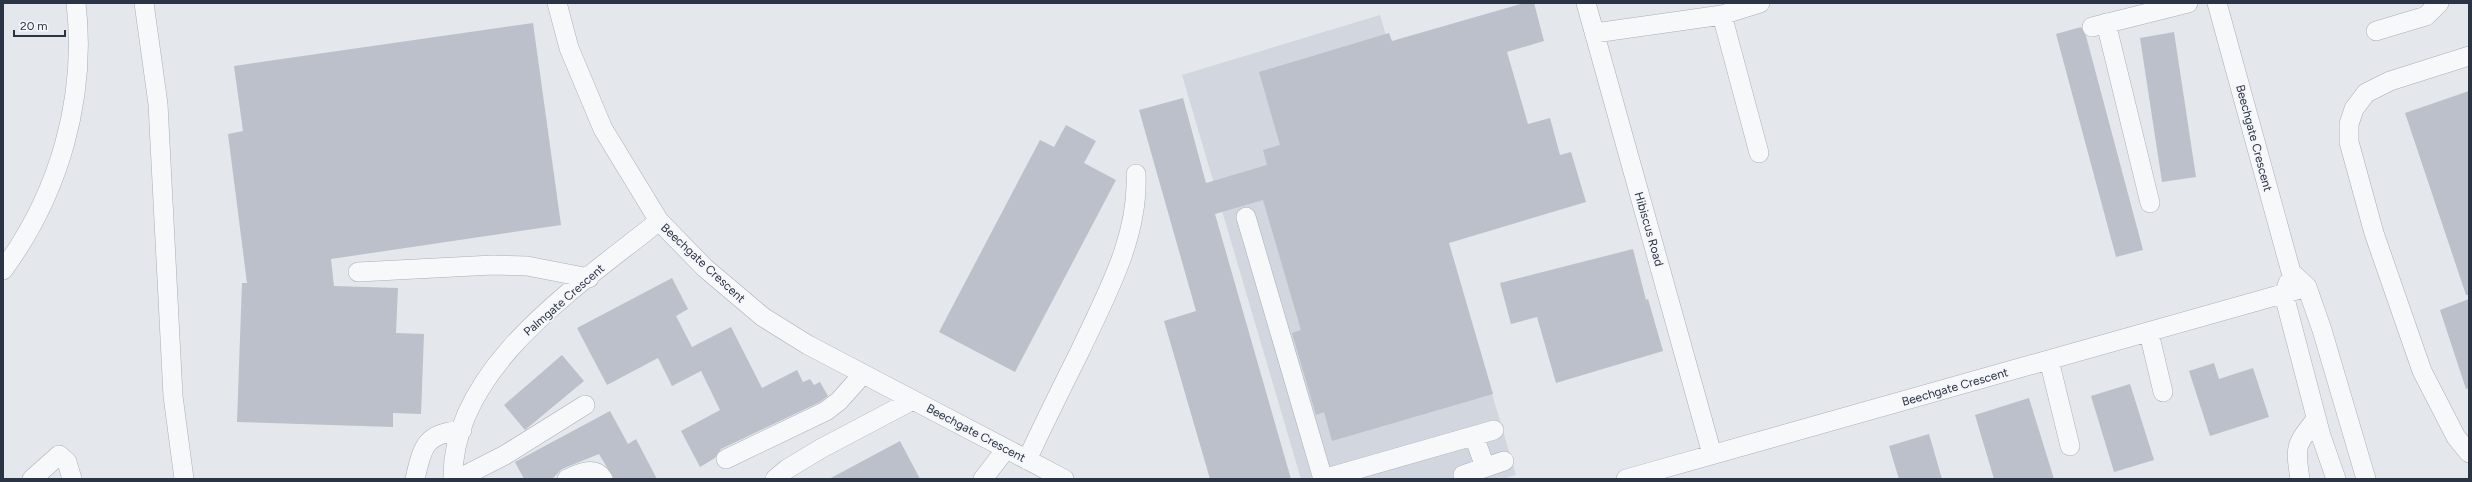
<svg xmlns="http://www.w3.org/2000/svg" width="2472" height="482" font-family="Figtree,sans-serif">
<style>
.built{fill:#d2d6de}
.building{fill:#bbc0ca}
.lines{fill:none;stroke-linecap:round;stroke-linejoin:round}
.minor-casing{stroke:#a9aeb7;stroke-width:20}
.minor{stroke:#f7f8fa;stroke-width:19}
.labels{text-anchor:middle;dominant-baseline:central;stroke-width:3.5;stroke-linejoin:round;paint-order:stroke}
.street-label{font-size:12px;fill:#2b3445;stroke:#f4f6f9}
</style>
<rect width="100%" height="100%" fill="#e4e7ec"/>
<!-- built -->
<path class="built" d="M1380 15 1516 475 1502 479H1301L1182 75Z"/>
<!-- building -->
<path class="building" d="M1524 3H1534L1544 41 1507 52 1528 124 1550 118 1560 155 1571 152 1586 202 1449 243 1493 394 1332 441 1324 412 1316 415 1292 333 1301 330 1263 200 1215 214 1291 479H1210L1164 321 1196 311 1139 110 1183 98 1206 183 1267 165 1263 150 1280 145 1259 72 1389 33 1392 41Z
M533 23 561 225 331 259 334 286 398 288 396 333 424 334 421 414 393 413V427L237 422 242 283H247L228 134 243 131 234 66Z
M2081 27 2086 36 2143 250 2116 257 2056 34Z
M2174 32 2196 177 2162 182 2140 38Z
M2469 91V295H2466L2405 113Z
M1066 125 1096 141 1084 163 1116 180 1015 372 939 332 1040 140 1054 147Z
M1633 249 1646 300 1648 299 1663 351 1556 383 1537 317 1511 324 1500 283Z
M672 278 688 309 676 316 692 347 731 327 762 388 797 370 803 382 810 379 814 385 820 382 828 396 820 402 721 449 715 458 700 467 681 431 720 410 701 371 672 386 658 358 607 385 577 328Z
M2469 299V388L2466 389 2440 310Z
M562 355 584 381 525 430 504 405Z
M2214 363 2219 379 2253 368 2269 417 2210 436 2189 371Z
M2130 384 2154 460 2114 472 2091 396Z
M2029 398 2054 479H1994L1975 415Z
M610 411 628 444 636 439 657 479H614L599 454 562 469 552 479H524L515 462Z
M1929 434 1942 479H1899L1889 446Z
M900 441 920 479H829Z"/>
<g class="lines">
<defs>
<path id="minor" d="M144 3 158 104 173 396 184 479
M557 3 569 48 603 129 659 221 705 268 763 317 808 345 1064 479
M1586 3 1712 454
M2217 3 2291 272 2307 287 2322 330 2366 479
M1722 15 1759 153
M2106 23 2150 203
M2092 27 2188 3
M2376 31 2426 16 2439 3
M1595 33 1722 15 1760 3
M2469 56 2390 81 2366 93 2354 109 2349 124V142L2374 233 2422 371 2456 437 2469 453
M1246 217 1323 479
M3 270C59 194 87 98 76 3
M358 272 493 265 527 266 589 278
M2288 283 2284 295 2321 436 2336 479
M2149 333 2163 392
M2049 360 2070 446
M1474 436 1485 467
M726 459 826 411 839 401 863 374
M1027 460C1044 423 1062 387 1080 351 1106 295 1139 237 1136 174
M1463 475 1504 461
M32 479 59 455 67 462 72 479
M415 479C423 445 425 434 462 430
M453 479C451 367 581 284 659 221
M458 479 505 455 585 405
M567 479C578 474 595 465 603 479
M775 479 787 469 822 448 913 400
M983 479 1006 449
M1323 479 1494 430
M1626 479 2307 287
M2300 479C2295 446 2295 446 2316 419"/>
</defs>
<!-- minor casing -->
<use href="#minor" class="minor-casing"/>
<!-- minor -->
<use href="#minor" class="minor"/>
</g>
<g class="labels">
<!-- street labels -->
<g class="street-label">
<text transform="translate(2254 138) rotate(75)">Beechgate Crescent</text>
<text transform="translate(1649 229) rotate(74)">Hibiscus Road</text>
<text transform="translate(703 263) rotate(43)">Beechgate Crescent</text>
<text transform="translate(564 300) rotate(-41)">Palmgate Crescent</text>
<text transform="translate(1955 387) rotate(-16)">Beechgate Crescent</text>
<text transform="translate(976 433) rotate(28)">Beechgate Crescent</text>
</g>
</g>
<!-- border -->
<rect width="2472" height="482" fill="none" stroke="#2b3445" stroke-width="8"/>
<!-- scale -->
<path d="M14 30v6h51v-6" fill="none" stroke="#2b3445" stroke-width="2"/>
<text x="20" y="30" font-size="12" fill="#2b3445" stroke="#f4f6f9" stroke-width="3" paint-order="stroke">20 m</text>
</svg>
